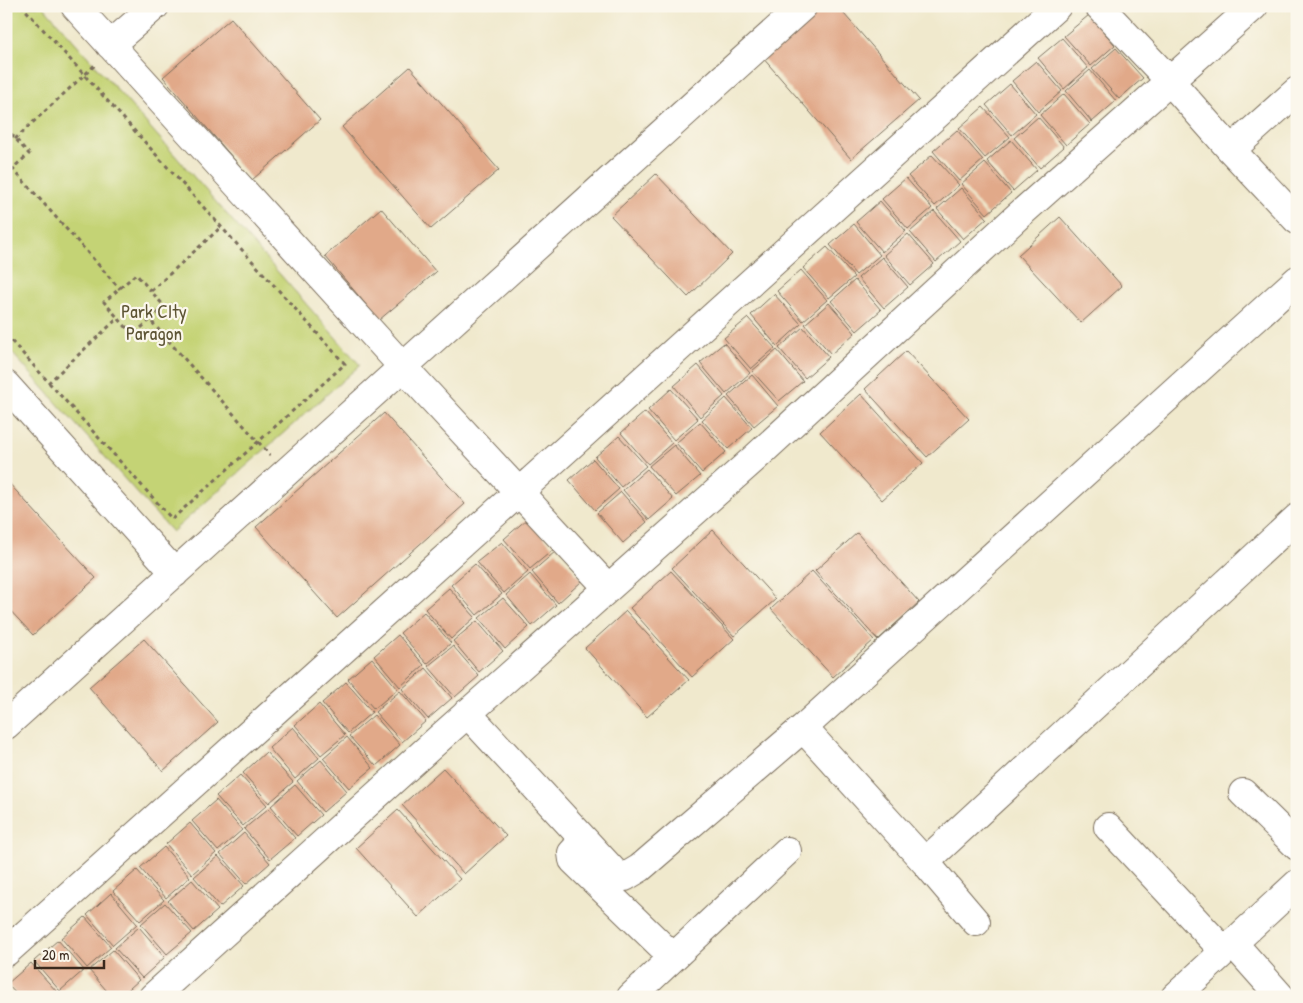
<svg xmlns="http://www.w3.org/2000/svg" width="1303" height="1003" font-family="'Patrick Hand',sans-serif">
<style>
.green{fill:#c4d375;stroke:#807e4a}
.building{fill:#e1a989}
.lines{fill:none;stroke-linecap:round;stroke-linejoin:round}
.minor-casing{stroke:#7a6d5b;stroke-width:30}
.path{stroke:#7a6d5b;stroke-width:3;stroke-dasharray:4 4;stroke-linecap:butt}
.minor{stroke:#fff;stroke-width:28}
.labels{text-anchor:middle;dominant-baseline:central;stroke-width:4.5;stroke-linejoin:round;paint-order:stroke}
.park-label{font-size:19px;fill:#5d5434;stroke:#fbf7ec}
</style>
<rect width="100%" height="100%" fill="#fbf7ec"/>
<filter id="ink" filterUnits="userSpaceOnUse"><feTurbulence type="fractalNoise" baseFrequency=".02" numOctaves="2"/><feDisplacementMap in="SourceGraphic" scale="10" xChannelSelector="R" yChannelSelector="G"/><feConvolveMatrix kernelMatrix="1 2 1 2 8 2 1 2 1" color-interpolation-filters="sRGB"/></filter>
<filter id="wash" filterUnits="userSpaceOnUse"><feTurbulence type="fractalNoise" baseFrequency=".0096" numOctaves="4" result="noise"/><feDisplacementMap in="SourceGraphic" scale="20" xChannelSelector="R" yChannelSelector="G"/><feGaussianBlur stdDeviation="1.12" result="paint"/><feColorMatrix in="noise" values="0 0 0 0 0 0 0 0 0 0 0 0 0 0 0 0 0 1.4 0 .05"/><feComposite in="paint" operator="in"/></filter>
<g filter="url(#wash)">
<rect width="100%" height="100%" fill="#f0e9cd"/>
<!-- green -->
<path class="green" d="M6 6H43L360 365 172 532 6 346Z"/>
<g id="blocks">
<!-- building -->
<path class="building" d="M821 6H837L919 100 851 159 762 57Z
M1089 15 1115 45 1091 66 1064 36Z
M231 18 320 120 252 180 163 77Z
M1062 38 1088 68 1064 89 1038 58Z
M1116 48 1143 78 1119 99 1092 69Z
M1036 61 1062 91 1038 112 1012 81Z
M410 67 499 170 431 229 342 127Z
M1090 70 1116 101 1092 122 1066 91Z
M1010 84 1036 114 1012 135 986 105Z
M1064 94 1090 124 1066 145 1040 115Z
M983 107 1010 137 985 158 959 128Z
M1038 117 1064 147 1040 168 1014 138Z
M957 130 983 160 959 181 933 151Z
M1011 140 1037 170 1013 191 987 161Z
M932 155 959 185 935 206 908 176Z
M985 163 1011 193 987 214 961 184Z
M656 174 732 254 688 297 611 216Z
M906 178 932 208 908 229 882 199Z
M961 188 987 218 963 239 937 209Z
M880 201 906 231 882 252 856 222Z
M381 208 436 272 379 320 325 256Z
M934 211 960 241 936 262 910 232Z
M1060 217 1122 286 1081 323 1018 255Z
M854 224 880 255 856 275 830 245Z
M908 234 934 264 910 285 884 255Z
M827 247 854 277 829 298 803 268Z
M882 257 908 287 884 308 858 278Z
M801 270 827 300 803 321 777 291Z
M855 280 881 310 857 331 831 301Z
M774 294 801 324 777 346 751 315Z
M829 303 855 333 831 354 805 324Z
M748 318 775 348 751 369 724 338Z
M803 327 829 357 805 378 779 348Z
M724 343 750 373 726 394 700 363Z
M777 350 803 381 779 401 752 371Z
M906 351 969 419 927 457 865 389Z
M698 365 724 396 700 417 674 386Z
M752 375 778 406 754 426 728 396Z
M671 389 698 419 674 440 648 410Z
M861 394 923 463 882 500 820 432Z
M726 398 752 428 728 449 702 420Z
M645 412 672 443 648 464 621 433Z
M384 413 465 504 337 618 256 527Z
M700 422 726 452 702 473 676 443Z
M619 436 646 466 621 487 595 457Z
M674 445 700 476 676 496 649 466Z
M593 459 619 489 595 510 569 480Z
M647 469 673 499 649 520 623 490Z
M6 480 96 578 33 635 6 606Z
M621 492 647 522 623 543 597 513Z
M528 518 554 549 530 569 504 539Z
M713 530 776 599 734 636 672 568Z
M857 533 919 602 878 640 815 571Z
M502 542 528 572 504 593 477 562Z
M556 551 582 581 558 603 532 572Z
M475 564 502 594 477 615 451 585Z
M671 571 734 639 692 677 630 608Z
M812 571 874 640 833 677 771 609Z
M530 574 556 605 532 626 506 595Z
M449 588 475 617 451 639 425 609Z
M503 598 529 627 505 649 479 618Z
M626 611 689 680 647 717 585 648Z
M424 612 451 643 427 664 400 633Z
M477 621 503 651 479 672 453 641Z
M398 635 424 665 400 687 374 656Z
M144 639 218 722 163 771 89 687Z
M453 646 479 676 455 697 428 666Z
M372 658 398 689 374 709 348 679Z
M426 668 452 698 428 719 402 689Z
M346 682 372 712 348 733 322 703Z
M400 691 426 721 402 742 375 712Z
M319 704 345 735 321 755 295 725Z
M374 715 400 745 376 766 349 736Z
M293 727 319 758 295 779 269 748Z
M347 737 373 768 349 788 323 758Z
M266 752 293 782 269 803 243 773Z
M321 760 347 791 323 812 297 781Z
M443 768 506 836 464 874 402 805Z
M240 775 267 805 243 826 216 796Z
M295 785 321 815 297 836 271 806Z
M216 800 242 830 218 851 192 821Z
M269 808 295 838 270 859 244 829Z
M398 810 460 879 418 917 356 848Z
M190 823 216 853 192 874 166 844Z
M244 833 270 863 246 884 220 854Z
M164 847 190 877 166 898 140 868Z
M218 856 244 886 220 907 194 877Z
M137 870 164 900 140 921 113 891Z
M192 880 218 910 194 931 168 901Z
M111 893 137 924 113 945 87 915Z
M165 903 192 933 167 954 141 924Z
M85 917 111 947 87 968 61 938Z
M139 927 165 957 142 978 115 948Z
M58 940 84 970 60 991 34 961Z
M113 950 139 980 120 997H112L89 970Z
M31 963 58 993 53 997H19L7 984Z"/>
</g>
</g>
<g filter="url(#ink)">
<use href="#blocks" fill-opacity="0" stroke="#7a6d5b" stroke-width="1"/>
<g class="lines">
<defs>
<path id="minor" d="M75 6 403 367 608 588
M1099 6 1170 81 1231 150 1297 220
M110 45 155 6
M1231 150 1297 91
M6 385 175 573
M467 713 615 873 625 877 640 868 803 728 1297 280
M6 725 803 6
M803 728 925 862 976 922
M1243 793 1297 846
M1108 827 1224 951
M584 840 572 853 573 860 673 957
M925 862 1297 518
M1233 943 1281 997
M6 952 519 492 1057 6
M153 997 442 736 756 457 1018 216 1254 6
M631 997 787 851
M1175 997 1297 884"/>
</defs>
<!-- minor casing -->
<use href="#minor" class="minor-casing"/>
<!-- path -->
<path class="path" d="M6 128 29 154 6 174
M15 139 96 64
M12 168 120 289
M151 291 221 227
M150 320 133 335 104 302 136 274 165 307 150 320 270 455
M6 335 172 519 345 364 22 6
M48 383 118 318"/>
<!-- minor -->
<use href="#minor" class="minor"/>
</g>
</g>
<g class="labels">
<!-- park labels -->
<g class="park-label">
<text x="154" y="311">Park CIty<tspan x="154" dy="22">Paragon</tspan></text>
</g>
</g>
<!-- margin -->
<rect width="1303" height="1003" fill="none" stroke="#fbf7ec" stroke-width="25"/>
<!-- scale -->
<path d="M35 960v8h69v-8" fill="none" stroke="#3b2a1e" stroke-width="2.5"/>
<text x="42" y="960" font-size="15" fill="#3b2a1e" stroke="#fbf7ec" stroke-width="4" paint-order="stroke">20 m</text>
</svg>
